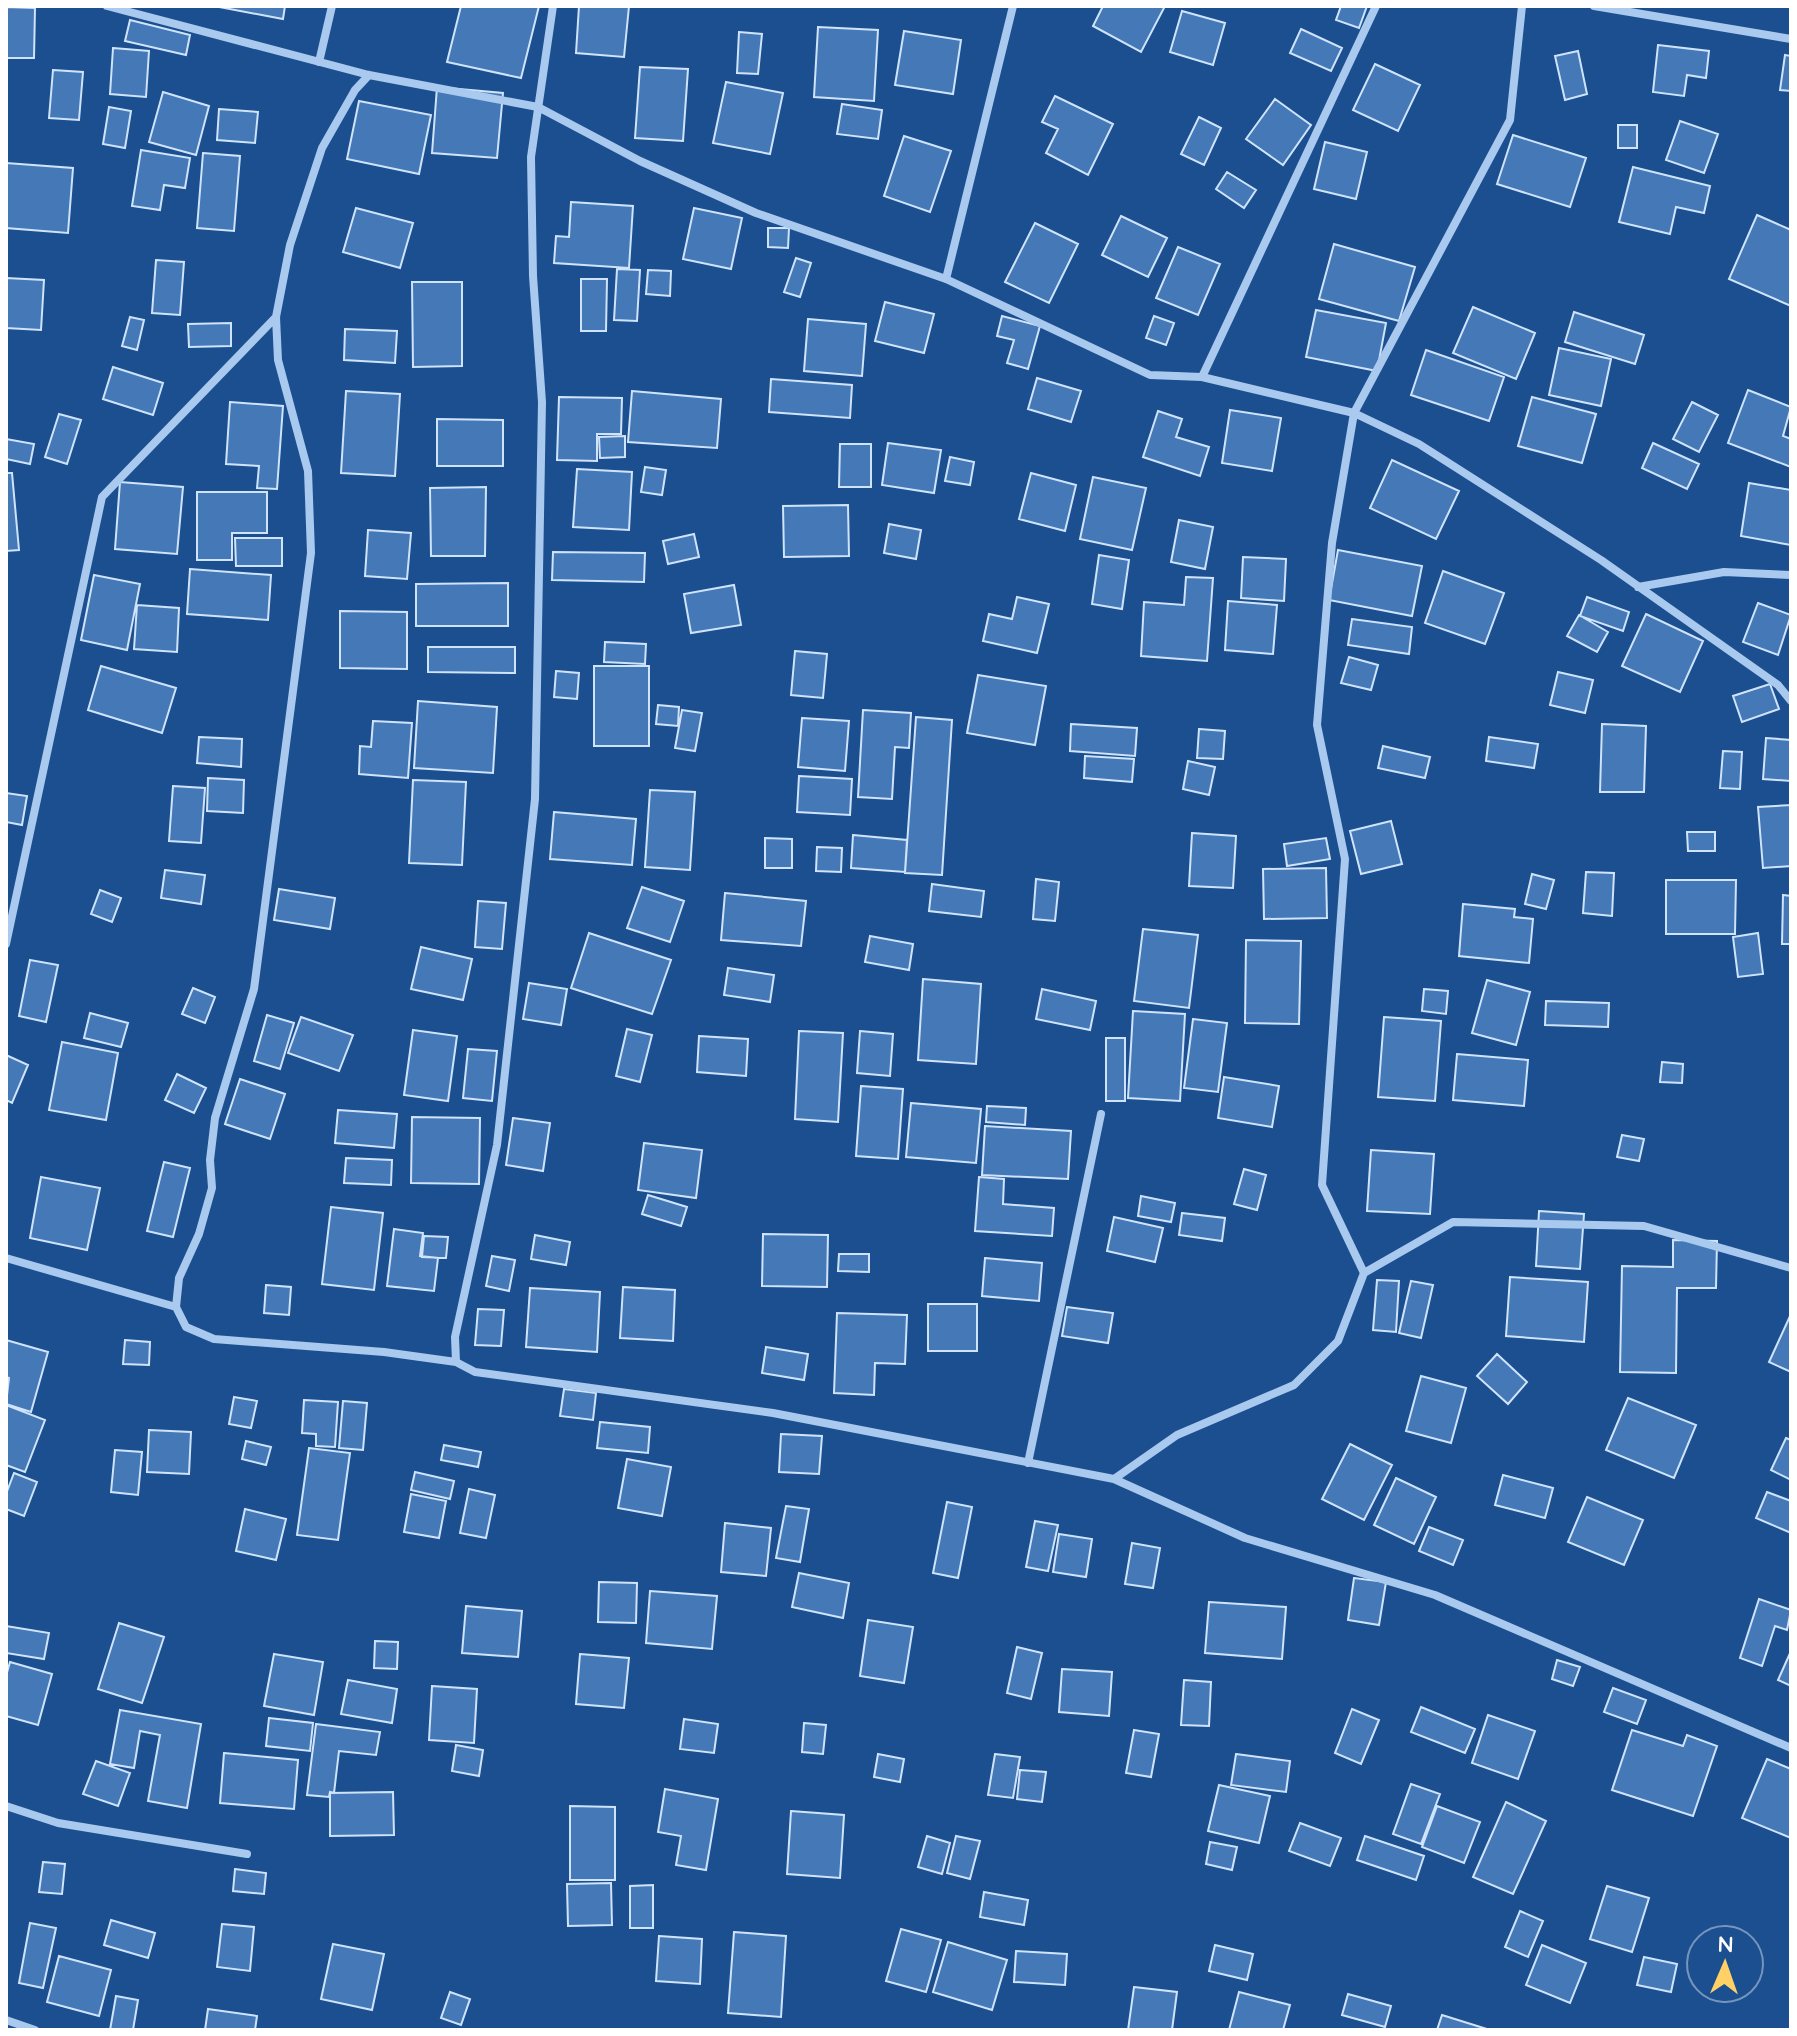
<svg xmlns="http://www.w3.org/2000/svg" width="1797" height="2036" font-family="Quicksand,sans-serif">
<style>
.building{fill:#4478b7;stroke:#cfe3fa;stroke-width:2}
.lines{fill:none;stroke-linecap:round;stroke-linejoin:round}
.street{stroke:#a9c9ee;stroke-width:8}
</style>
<rect width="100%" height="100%" fill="#1b4f8f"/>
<!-- building -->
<path class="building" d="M214 6H285L283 19Z
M461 6H539L521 78 447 62Z
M579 6H629L624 57 576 53Z
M1103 6H1165L1141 52 1093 26Z
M1341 6H1367L1359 28 1336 20Z
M6 7 35 8 34 58H6Z
M1182 11 1225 23 1213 65 1170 52Z
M130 20 190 35 186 55 125 41Z
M818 27 878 30 874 101 814 97Z
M1301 29 1342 48 1331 71 1290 53Z
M904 31 961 40 953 94 895 85Z
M739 32 762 34 758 74 737 73Z
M1658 45 1709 51 1706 78 1687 75 1684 96 1653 92Z
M113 48 149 51 146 97 110 94Z
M1578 51 1587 94 1565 100 1555 56Z
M1785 55 1791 56V91L1780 90Z
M1375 64 1420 85 1398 131 1353 110Z
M640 67 688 69 683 141 635 138Z
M53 70 83 72 79 120 49 118Z
M726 82 783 93 770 154 713 143Z
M437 87 503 93 497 158 432 153Z
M163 92 209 106 196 155 149 142Z
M1055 96 1113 124 1088 175 1046 153 1058 129 1042 122Z
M1275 99 1311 125 1283 165 1246 139Z
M359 101 431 115 419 174 347 159Z
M842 104 882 110 878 139 837 134Z
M109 107 131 111 125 148 103 144Z
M219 109 258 112 255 143 217 140Z
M1199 117 1221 128 1204 165 1181 154Z
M1680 121 1718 134 1704 173 1666 160Z
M1618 125H1637V148H1618Z
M1513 135 1586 158 1570 207 1497 184Z
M904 136 951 151 930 212 884 196Z
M1325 142 1367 152 1356 199 1314 189Z
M141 150 190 158 185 188 164 185 160 210 132 206Z
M203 153 240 156 234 231 197 228Z
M6 163 73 168 68 233 6 228Z
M1633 167 1710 186 1704 213 1676 207 1670 234 1619 222Z
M1227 172 1256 190 1244 208 1216 189Z
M571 202 633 206 629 268 554 263 556 236 569 237Z
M356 208 413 223 400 268 343 252Z
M694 208 742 218 731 269 683 259Z
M1757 215 1791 230V306L1729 279Z
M1121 216 1167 238 1148 277 1102 255Z
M1035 223 1078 244 1049 303 1005 282Z
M768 228H789L788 248 768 247Z
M1334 244 1415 267 1399 321 1319 299Z
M1178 247 1220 264 1198 315 1156 298Z
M796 258 811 263 800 297 784 292Z
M156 260 184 262 180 315 152 313Z
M617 269 640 270 637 321 614 320Z
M648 270 671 271 670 296 646 294Z
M6 278 44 280 41 330 6 328Z
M581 279H607L606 331H581Z
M412 282H462V366L413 367Z
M885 302 934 314 924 353 875 341Z
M1473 307 1535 333 1516 379 1453 353Z
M1316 310 1386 323 1377 371 1306 357Z
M1574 312 1644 335 1635 364 1565 342Z
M1002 316 1040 326 1028 369 1007 363 1014 340 997 336Z
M1154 316 1174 323 1166 345 1146 338Z
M130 317 144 320 137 350 122 346Z
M808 319 866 324 862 376 804 371Z
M231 323V346L189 347 188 324Z
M345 329 397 331 395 363 344 360Z
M1559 348 1611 359 1601 406 1549 395Z
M1426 350 1504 377 1489 421 1411 395Z
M113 367 163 383 153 415 103 399Z
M1037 378 1081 391 1071 422 1028 409Z
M771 379 852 385 850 418 769 412Z
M1748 390 1791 407 1783 436 1791 439V467L1728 443Z
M346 391 400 394 395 476 341 473Z
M632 391 721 399 717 448 628 442Z
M559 397 622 398 621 434H597V461L557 460Z
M1532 397 1596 414 1582 463 1518 446Z
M230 402 283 406 277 489 257 488 259 466 226 464Z
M1692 402 1718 415 1699 452 1673 439Z
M1230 410 1281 418 1272 471 1222 463Z
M1158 411 1182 419 1176 437 1209 447 1200 476 1143 457Z
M59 414 81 420 67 464 45 457Z
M437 419 503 420V466H437Z
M625 436V457L600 458 599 437Z
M6 439 34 444 30 464 6 459Z
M888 443 941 450 934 493 882 485Z
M1653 443 1699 464 1687 489 1642 468Z
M840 444H871V487H839Z
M950 457 974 462 970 485 945 481Z
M1392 460 1459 491 1436 539 1370 508Z
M645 467 666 470 662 495 641 492Z
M577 469 632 472 629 530 573 527Z
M6 473H12L19 550 6 551Z
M1031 473 1076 485 1065 531 1019 519Z
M1093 477 1146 488 1132 550 1080 539Z
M120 482 183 487 177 554 115 549Z
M1749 483 1791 490V545L1741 536Z
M486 487 485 556H431L430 488Z
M197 492H267V533H232V560H197Z
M848 505 849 556 784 557 783 506Z
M1179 520 1213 527 1205 569 1171 562Z
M889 524 921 530 916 559 884 553Z
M368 530 411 533 407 579 365 576Z
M694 534 699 557 668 564 663 541Z
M235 538H282V566H236Z
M1338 550 1422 566 1412 616 1329 600Z
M553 552 645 553 644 582 552 580Z
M1099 555 1129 560 1122 609 1092 604Z
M1243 557 1286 559 1284 601 1241 598Z
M190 569 271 575 268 620 187 614Z
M1443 571 1504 593 1485 644 1425 623Z
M94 575 140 584 127 650 81 640Z
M1186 577 1213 578 1207 661 1141 656 1144 602 1184 605Z
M508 583V626H416V584Z
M734 585 741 625 691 633 684 594Z
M1017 597 1049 604 1037 653 983 641 989 614 1012 619Z
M1587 597 1629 612 1623 631 1580 616Z
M1228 601 1277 605 1273 654 1225 650Z
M1758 603 1791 615 1778 655 1743 642Z
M137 605 179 608 177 652 134 649Z
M340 611 407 612V669L340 668Z
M1646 614 1703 641 1680 692 1622 666Z
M1579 615 1608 632 1597 652 1567 636Z
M1352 619 1412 627 1409 654 1348 645Z
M605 642 646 644 645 664 604 662Z
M428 647H515V673L428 672Z
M795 651 827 654 823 698 791 695Z
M1349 657 1378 665 1371 690 1341 683Z
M101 666 176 688 162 733 88 710Z
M594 666H649V746H594Z
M556 671 579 673 577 699 554 697Z
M1558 672 1593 680 1585 713 1550 705Z
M978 675 1046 686 1035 745 967 733Z
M1770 684 1779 709 1742 722 1733 696Z
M418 701 497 707 493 773 414 768Z
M658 705 679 707 678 726 656 724Z
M682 710 702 713 695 751 675 748Z
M863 710 911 713 909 748 895 747 892 799 858 797Z
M916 717 952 720 942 875 905 873Z
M802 718 849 721 845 771 798 767Z
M373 721 412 723 408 778 359 774 360 746 371 747Z
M1071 724 1137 728 1135 756 1070 751Z
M1602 724 1646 726 1644 792H1600Z
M1199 729 1225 731 1223 759 1197 758Z
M199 737 242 739 241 767 197 763Z
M1489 737 1538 744 1534 768 1486 761Z
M1766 738 1791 740V781L1763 779Z
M1383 746 1430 757 1425 778 1378 768Z
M1723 751 1742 752 1740 789 1720 788Z
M1085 756 1134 759 1132 782 1084 778Z
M1188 761 1215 767 1209 795 1183 789Z
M799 776 852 779 850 815 797 812Z
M208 778 244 780 243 813 207 811Z
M413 780 466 782 462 865 409 863Z
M173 786 205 788 201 843 169 841Z
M650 790 695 792 690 870 645 867Z
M6 793 27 796 22 825 6 822Z
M1791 805V866L1763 868 1758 807Z
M554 812 636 819 632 865 550 859Z
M1391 821 1402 864 1361 874 1350 831Z
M1687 832H1715V851H1688Z
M1192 833 1236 836 1233 888 1189 886Z
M853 835 907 840 905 872 851 868Z
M765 838 792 839V868H765Z
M1326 838 1330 859 1287 866 1284 844Z
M817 847 842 848 841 872 816 871Z
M1326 868 1327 918 1264 919 1263 869Z
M165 870 205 875 201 904 161 898Z
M1586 872 1614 873 1612 916 1583 913Z
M1532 874 1554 880 1546 909 1525 904Z
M1036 879 1059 882 1055 921 1033 919Z
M1666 880H1736L1735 934H1666Z
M932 884 984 891 981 917 929 911Z
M642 887 684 901 670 942 627 928Z
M279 889 335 898 330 929 274 920Z
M100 890 121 898 112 922 91 914Z
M725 893 806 901 801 946 721 940Z
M1783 895 1791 896V944H1782Z
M478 901 506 903 502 949 475 947Z
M1463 904 1515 909 1514 917 1533 919 1529 963 1459 956Z
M1143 929 1198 935 1189 1008 1134 1001Z
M589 933 671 960 652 1014 571 988Z
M1758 933 1763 974 1738 977 1733 937Z
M870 936 913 944 909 970 865 962Z
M1246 940 1301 941 1299 1024 1245 1023Z
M421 947 472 959 463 1000 411 989Z
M30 960 58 965 46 1022 19 1016Z
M728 968 774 975 770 1002 724 995Z
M923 979 981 984 976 1064 918 1060Z
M1487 980 1530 992 1516 1045 1472 1033Z
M529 983 567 989 561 1025 523 1019Z
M193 988 215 997 205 1023 182 1014Z
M1042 989 1096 1001 1090 1030 1036 1019Z
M1424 989 1448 991 1446 1014 1422 1011Z
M1546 1001 1609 1003 1608 1027 1545 1025Z
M1133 1011 1185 1014 1180 1101 1128 1098Z
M90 1013 128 1023 121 1047 84 1038Z
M267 1015 294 1023 280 1069 254 1061Z
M301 1017 353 1035 339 1071 288 1053Z
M1384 1017 1441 1021 1435 1101 1378 1097Z
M1193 1019 1227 1023 1218 1092 1184 1088Z
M627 1029 652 1035 640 1082 616 1076Z
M413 1030 457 1036 448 1101 404 1095Z
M799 1031 843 1033 838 1122 795 1119Z
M860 1031 893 1034 890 1076 857 1073Z
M699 1036 748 1039 746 1076 697 1072Z
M1106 1038H1125V1101H1106Z
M62 1042 118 1053 106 1120 49 1110Z
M468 1049 497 1051 492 1101 463 1098Z
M1457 1054 1528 1060 1524 1106 1453 1100Z
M6 1055 28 1065 12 1103 6 1100Z
M1662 1062 1683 1064 1682 1083 1660 1082Z
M177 1074 206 1088 194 1113 165 1100Z
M1224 1077 1279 1086 1272 1127 1218 1118Z
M240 1079 285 1094 270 1139 225 1124Z
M861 1086 903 1089 898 1159 856 1156Z
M911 1103 981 1109 976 1163 906 1157Z
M987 1106 1026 1108 1025 1125 986 1122Z
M338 1110 397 1114 394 1148 335 1143Z
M412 1117 480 1118 479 1184 411 1183Z
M513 1118 550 1123 543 1171 506 1165Z
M985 1126 1071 1131 1068 1179 982 1175Z
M1622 1135 1644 1139 1639 1161 1617 1157Z
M644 1143 702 1150 696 1198 638 1190Z
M1371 1150 1434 1154 1430 1214 1367 1211Z
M346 1158 392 1160 391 1185 344 1183Z
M164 1162 190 1168 173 1237 147 1231Z
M1244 1169 1266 1175 1257 1210 1234 1204Z
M41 1177 100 1188 87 1250 30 1238Z
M979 1177 1004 1179 1003 1204 1054 1208 1052 1236 975 1231Z
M648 1195 687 1207 681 1226 642 1214Z
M1141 1196 1175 1203 1171 1222 1138 1216Z
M331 1207 383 1213 374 1290 322 1284Z
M1539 1211 1584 1214 1580 1269 1536 1266Z
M1182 1213 1225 1218 1222 1241 1179 1235Z
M1114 1217 1163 1228 1155 1262 1107 1251Z
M394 1229 423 1233 420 1256 438 1258 434 1291 387 1286Z
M763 1234 828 1235 827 1287 762 1286Z
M535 1235 570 1242 566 1265 531 1259Z
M424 1236 448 1237 446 1258 422 1257Z
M1673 1240 1717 1241 1716 1288H1677L1676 1373 1620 1372 1622 1266 1673 1267Z
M839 1254H869V1272L838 1271Z
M492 1256 515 1260 509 1291 486 1286Z
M985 1258 1042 1263 1039 1301 982 1296Z
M1510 1277 1588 1282 1584 1342 1506 1336Z
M1377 1280 1399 1281 1396 1332 1373 1330Z
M1411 1281 1433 1285 1421 1338 1399 1333Z
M266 1285 291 1287 289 1315 264 1313Z
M623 1287 675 1290 673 1341 620 1338Z
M530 1288 600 1292 597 1352 526 1347Z
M928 1304H977V1351H928Z
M1067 1307 1113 1313 1108 1343 1062 1336Z
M478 1309 504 1310 501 1346 475 1345Z
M837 1313 907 1315 905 1364 875 1363 874 1395 834 1393Z
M1791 1314V1372L1769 1362Z
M6 1340 48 1352 31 1412 6 1404 9 1378 6 1377Z
M125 1340 150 1342 149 1365 123 1364Z
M766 1347 808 1354 804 1380 762 1373Z
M1497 1354 1527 1382 1508 1404 1477 1376Z
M1421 1376 1466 1388 1451 1443 1406 1431Z
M564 1389 596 1393 593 1420 560 1416Z
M234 1397 257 1401 251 1428 229 1424Z
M1628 1398 1696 1425 1674 1478 1606 1450Z
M304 1400 338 1402 335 1447 316 1446V1434L302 1433Z
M343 1401 367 1403 363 1450 339 1448Z
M6 1405 45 1420 25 1472 6 1465Z
M600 1422 650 1427 648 1453 597 1448Z
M149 1430 191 1432 189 1474 147 1472Z
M781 1434 822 1436 819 1474 779 1472Z
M1786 1438 1791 1440V1480L1771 1470Z
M246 1441 271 1447 266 1465 242 1459Z
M1350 1444 1392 1465 1364 1520 1322 1499Z
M444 1445 481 1452 478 1467 441 1460Z
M309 1448 350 1453 338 1540 297 1535Z
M115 1450 142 1452 138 1495 111 1492Z
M627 1459 671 1467 662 1516 618 1508Z
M415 1472 454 1481 450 1499 411 1490Z
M14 1473 37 1482 24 1516 6 1509V1494Z
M1503 1475 1553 1488 1545 1518 1495 1505Z
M1396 1478 1436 1497 1414 1544 1374 1525Z
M469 1489 495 1495 486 1538 460 1533Z
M1767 1492 1791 1501V1533L1756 1518Z
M411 1494 446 1501 439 1538 404 1532Z
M1587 1497 1643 1520 1624 1565 1568 1542Z
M947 1502 972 1507 958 1578 933 1573Z
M786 1506 809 1509 800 1562 776 1558Z
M245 1509 286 1519 276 1560 236 1551Z
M1035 1521 1058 1525 1048 1571 1026 1567Z
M725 1523 771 1528 766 1576 721 1572Z
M1429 1527 1463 1540 1453 1565 1419 1551Z
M1059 1534 1092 1539 1086 1577 1053 1572Z
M1132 1543 1160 1548 1153 1588 1125 1584Z
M799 1573 849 1583 843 1618 792 1607Z
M1354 1578 1386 1582 1379 1625 1348 1620Z
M599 1582 637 1583 636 1623 598 1622Z
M650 1591 717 1596 712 1649 646 1643Z
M1759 1599 1791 1610 1787 1630 1775 1626 1762 1666 1740 1658Z
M1209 1602 1286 1607 1282 1659 1205 1653Z
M466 1606 522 1611 518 1657 462 1653Z
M868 1620 913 1627 904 1683 860 1676Z
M119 1623 164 1637 142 1703 98 1689Z
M6 1626 49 1633 44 1659 6 1653Z
M375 1641 398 1642 397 1669 374 1668Z
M1017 1647 1042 1653 1031 1699 1007 1693Z
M1791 1651V1686L1778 1680Z
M274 1654 323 1662 314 1715 264 1706Z
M580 1654 629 1658 624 1708 576 1704Z
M1557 1660 1580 1667 1573 1686 1552 1679Z
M10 1662 52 1674 38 1725 6 1716V1676Z
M1062 1669 1112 1672 1109 1716 1059 1712Z
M348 1680 397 1689 392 1723 341 1714Z
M1184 1680 1211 1682 1209 1726 1181 1725Z
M432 1686 477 1689 474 1743 429 1740Z
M1613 1688 1646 1700 1637 1724 1604 1712Z
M1421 1707 1475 1729 1465 1753 1411 1732Z
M1352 1709 1379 1720 1361 1764 1335 1753Z
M120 1710 201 1724 187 1808 148 1801 160 1735 140 1731 134 1768 110 1764Z
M1488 1715 1535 1731 1518 1779 1472 1763Z
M269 1718 313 1723 310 1751 266 1746Z
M684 1719 718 1724 714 1753 680 1749Z
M804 1723 826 1725 823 1754 802 1752Z
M316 1724 380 1732 376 1755 339 1751 334 1793 330 1792 329 1797 307 1795Z
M1134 1730 1159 1734 1151 1777 1126 1773Z
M1632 1730 1683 1746 1687 1735 1717 1746 1693 1816 1612 1790Z
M456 1745 483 1750 479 1776 452 1771Z
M224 1753 298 1760 294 1809 220 1803Z
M878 1754 904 1759 900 1782 874 1777Z
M995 1754 1020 1757 1013 1798 988 1795Z
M1236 1754 1290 1761 1286 1792 1231 1785Z
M1767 1759 1791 1769V1838L1742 1818Z
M96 1761 130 1773 118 1806 83 1794Z
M1020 1770 1046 1772 1042 1802 1017 1799Z
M1411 1784 1440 1794 1421 1844 1393 1834Z
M1219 1785 1270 1796 1259 1843 1208 1831Z
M665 1789 718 1799 706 1870 676 1865 681 1836 658 1832Z
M393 1792 394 1835 330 1836V1793Z
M1506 1802 1546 1821 1513 1894 1473 1877Z
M570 1806 615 1807V1880H570Z
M1437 1806 1480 1822 1464 1863 1422 1847Z
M791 1811 844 1815 840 1878 787 1874Z
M1300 1823 1341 1838 1330 1866 1289 1851Z
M927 1836 950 1843 942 1874 918 1867Z
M956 1836 980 1841 970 1879 947 1873Z
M1365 1836 1424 1856 1416 1880 1357 1860Z
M1210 1842 1237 1847 1232 1870 1206 1864Z
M43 1862 65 1864 62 1894 39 1892Z
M235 1869 266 1873 264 1894 233 1891Z
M611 1883 612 1925 568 1926 567 1884Z
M653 1885V1928H630V1886Z
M1607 1886 1649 1898 1632 1952 1590 1939Z
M984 1892 1028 1900 1024 1925 980 1917Z
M1520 1911 1543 1921 1528 1957 1505 1947Z
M111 1920 155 1933 148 1958 104 1945Z
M30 1923 56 1928 43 1988 19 1983Z
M222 1924 254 1927 250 1971 217 1967Z
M901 1929 941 1940 926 1992 886 1981Z
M734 1932 786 1936 781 2017 728 2013Z
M659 1936 702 1939 700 1984 656 1981Z
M948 1942 1007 1960 992 2010 933 1992Z
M333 1944 384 1954 372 2010 321 1999Z
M1215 1945 1253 1954 1247 1980 1209 1971Z
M1542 1945 1586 1963 1570 2003 1526 1985Z
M1016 1951 1067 1954 1065 1985 1014 1982Z
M59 1956 111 1970 99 2016 47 2002Z
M1644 1957 1677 1964 1671 1992 1637 1985Z
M1134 1987 1177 1992 1172 2030H1128Z
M450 1992 470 1999 461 2025 441 2018Z
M1239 1992 1290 2005 1283 2030H1229Z
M1348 1994 1391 2006 1385 2027 1342 2015Z
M116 1996 138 2000 133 2030H110Z
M208 2009 257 2016 255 2030H205Z
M1442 2015 1490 2030H1437Z"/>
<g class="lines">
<!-- street -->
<path class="street" d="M107 6 369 75 538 107 640 161 756 213 946 279 1150 375 1202 377 1354 413 1419 444 1601 560 1778 685 1791 701
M553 6 531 157 533 276 542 402 535 799 497 1145 455 1337 456 1362 475 1372 773 1413 1114 1479 1245 1538 1435 1595 1791 1748
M1594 6 1791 39
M319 62 332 6
M369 75 355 90 322 148 290 245 276 317 278 360 308 471 311 553 254 989 215 1118 210 1160 212 1188 199 1234 179 1278 176 1307 186 1327 214 1339 384 1352 456 1362
M946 279 1013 6
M1202 377 1376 6
M1638 587 1724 572 1791 575
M6 944 102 497 276 317
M6 1258 176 1307
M1364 1273 1322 1185 1345 859 1317 725 1332 543 1354 413 1510 120 1522 6
M1028 1463 1101 1114
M1114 1479 1177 1435 1294 1385 1338 1341 1364 1273 1453 1222 1644 1226 1791 1268
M6 1806 58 1823 247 1854
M6 2020 35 2030"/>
</g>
<!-- border -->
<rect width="1797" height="2036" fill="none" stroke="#ffffff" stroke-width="16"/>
<!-- north arrow -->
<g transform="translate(1725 1964) rotate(2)"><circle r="38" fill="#1b4f8f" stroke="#7695bc" stroke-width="2"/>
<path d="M0-6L14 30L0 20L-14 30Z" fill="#ffd166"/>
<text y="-12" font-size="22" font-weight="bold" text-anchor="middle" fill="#ffffff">N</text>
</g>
</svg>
